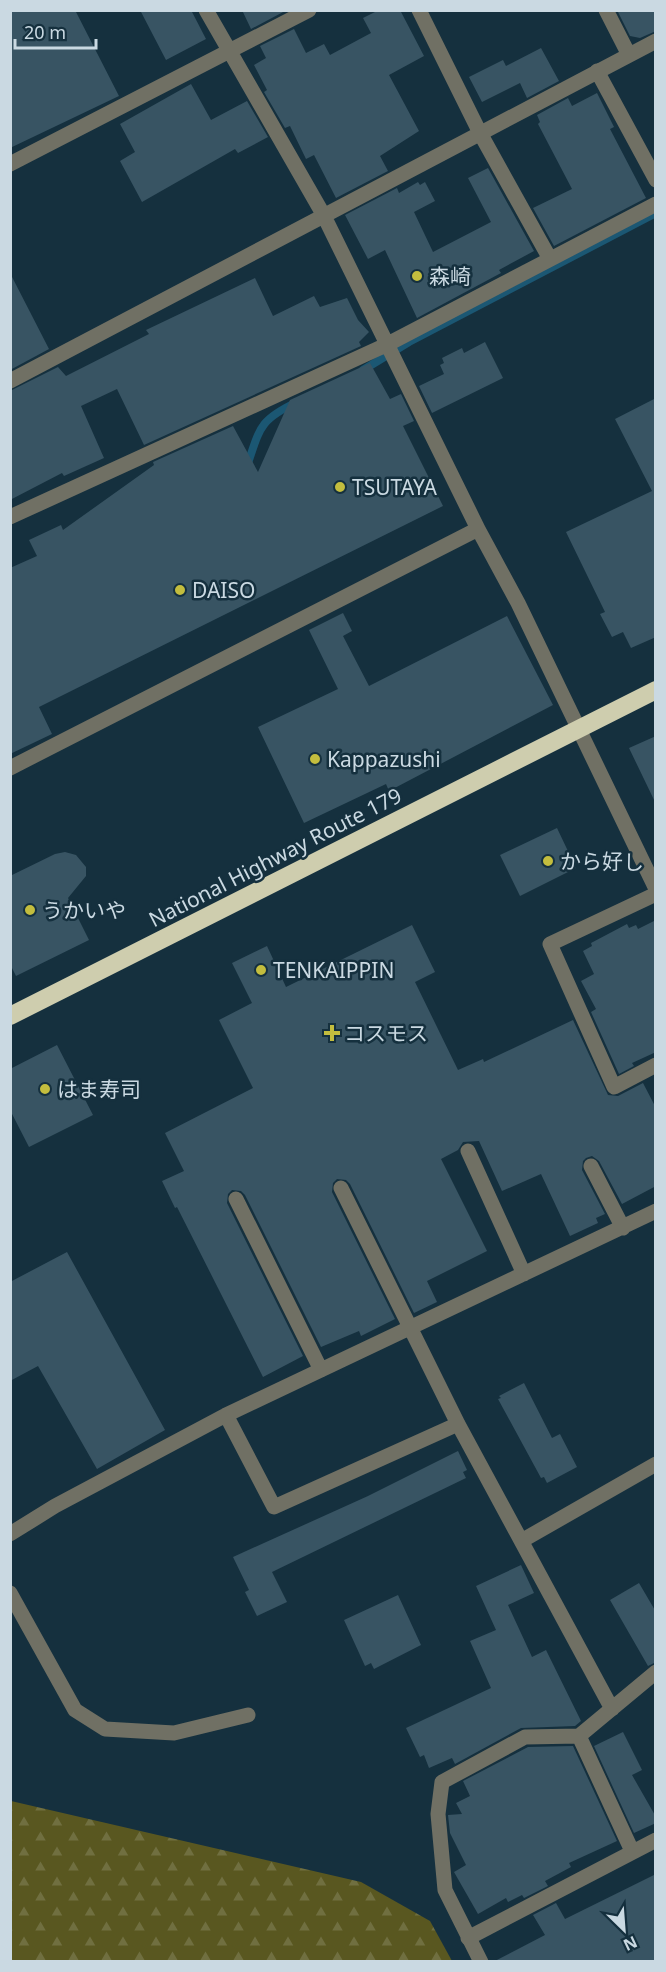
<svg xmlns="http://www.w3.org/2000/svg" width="666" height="1972" font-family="'Noto Sans','Noto Sans JP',sans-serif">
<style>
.forest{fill:url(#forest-firs)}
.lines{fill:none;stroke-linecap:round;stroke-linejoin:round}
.stream{stroke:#1b5773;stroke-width:8}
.building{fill:#385463}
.minor{stroke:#707064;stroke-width:15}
.highway{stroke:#cecdae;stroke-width:18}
.poi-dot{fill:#c3bd3e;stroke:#15303e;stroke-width:2}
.labels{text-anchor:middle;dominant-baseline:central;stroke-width:5;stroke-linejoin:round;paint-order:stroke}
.poi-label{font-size:21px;fill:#cad9e2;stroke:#15303e;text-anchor:start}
.street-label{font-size:21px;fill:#cad9e2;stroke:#15303e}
</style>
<defs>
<pattern id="forest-firs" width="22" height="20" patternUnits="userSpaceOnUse" patternTransform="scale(1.5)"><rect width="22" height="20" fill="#595720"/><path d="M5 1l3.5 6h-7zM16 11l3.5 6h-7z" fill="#706f40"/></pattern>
</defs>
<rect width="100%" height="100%" fill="#15303e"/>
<!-- forest -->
<path class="forest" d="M11 1801 361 1882 430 1921 452 1961H11Z"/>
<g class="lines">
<!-- stream -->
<path class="stream" d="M363 370 409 342 656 213
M247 466C260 428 259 420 297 402"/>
</g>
<!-- building -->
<path class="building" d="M10 10H75L119 96 10 148Z
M140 10H191L206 39 166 60Z
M242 10H284L285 11 251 29Z
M379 10H400L424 56 389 75 419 131 380 156 388 171 336 198 314 155 306 159 290 126 285 128 264 92 267 90 254 65 266 58 260 46 294 29 306 53 324 44 330 55 371 33 363 18Z
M617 10H656V31L640 38 630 36Z
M541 48 559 81 527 98 520 83 482 102 469 77 503 60 506 66Z
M191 84 211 120 247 101 268 137 238 153 235 149 142 202 120 161 135 152 120 124Z
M597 93 614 127 610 129 646 198 554 246 533 208 572 189 538 124 540 122 537 115 568 98 572 106Z
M488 168 534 251 499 270 501 273 417 318 385 250 368 259 345 215 397 188 399 193 418 182 420 185 425 182 435 201 414 212 433 252 491 222 468 178Z
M10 273 49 349 10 370Z
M255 278 273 316 314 296 320 307 347 298 358 320 369 332 359 342 361 346 144 445 117 389 81 406 104 458 64 476 62 473 10 500V391L58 367 66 376 149 334 146 330Z
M485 342 503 378 432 413 419 386 444 374 440 365 444 363 442 358 462 348 464 353Z
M370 363 390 399 401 394 414 421 403 426 443 506 39 707 52 734 10 754V568L37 556 29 540 61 525 63 530 154 465 153 462 233 426 258 472 290 400Z
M656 398V637L631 648 623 632 612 637 600 614 605 612 566 532 652 491 615 419Z
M343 613 352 631 343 636 369 686 507 616 553 705 389 791 386 784 304 823 258 727 338 689 309 630Z
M656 736V804L629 748Z
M557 828 576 868 520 896 500 855Z
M65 852 76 855 86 867V876L68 898 89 940 16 976 10 964V876L55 854Z
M656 920V1052L632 1063 634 1066 619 1074 591 1012 596 1009 581 981 594 974 583 951 592 946 591 943 627 924 629 928 636 925 638 929Z
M412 925 435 972 415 982 458 1070 483 1059 484 1062 573 1020 608 1095 618 1096 643 1083 656 1108V1186L622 1204 599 1161 592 1156 586 1158 583 1161 582 1170 605 1214 596 1218 598 1223 570 1236 541 1174 502 1191 479 1141 463 1142 458 1150 441 1159 487 1251 427 1281 437 1302 414 1313 350 1184 346 1180 337 1179 333 1183 332 1192 395 1319 361 1336 359 1331 321 1347 245 1195 241 1191 232 1190 228 1194 227 1203 303 1356 263 1377 177 1207 175 1208 162 1181 184 1171 165 1133 253 1088 219 1020 252 1003 232 963 267 946 286 987Z
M57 1045 93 1115 29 1147 10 1110V1069Z
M67 1252 165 1430 97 1469 38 1366 10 1381V1282Z
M524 1383 552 1438 560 1434 577 1467 547 1483 544 1477 541 1478 498 1399 501 1398 499 1396Z
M458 1451 467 1470 463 1472 466 1478 272 1572 287 1602 257 1616 245 1592 249 1590 233 1557 368 1496Z
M521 1565 534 1593 508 1605 532 1657 546 1650 581 1721 575 1726 521 1728 455 1764 452 1758 429 1768 424 1755 420 1757 406 1728 491 1688 470 1641 496 1630 476 1586Z
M639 1583 656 1612V1662L648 1666 610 1600Z
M398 1595 421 1645 374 1669 371 1663 365 1666 344 1620Z
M623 1732 642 1770 632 1775 656 1817V1823L634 1833 594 1746Z
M573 1746 617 1841 569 1863 571 1867 545 1881 548 1886 524 1898 522 1895 508 1902 506 1898 478 1914 454 1872 466 1865 450 1833 448 1815 462 1814 456 1803 470 1796 463 1781 528 1747Z
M656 1874V1962H493L545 1935 533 1915 556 1903 565 1919Z"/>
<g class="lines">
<!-- minor -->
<path class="minor" d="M206 10 323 214 478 529 518 603 656 889
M419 10 480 133 550 259
M606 10 629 55
M597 71 656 180
M10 164 309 10
M10 381 656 41
M10 517 386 345 656 204
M10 768 478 529
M656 894 550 944 614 1087 656 1065
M468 1151 524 1274
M591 1166 623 1228
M341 1188 458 1424 612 1709
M236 1199 321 1370
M226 1415 274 1507 458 1424
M10 1534 55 1506 226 1415 656 1211
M523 1540 656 1464
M10 1593 75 1710 105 1729 174 1733 248 1715
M632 1851 579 1736 656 1672
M468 1938 656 1840
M481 1962 445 1890 438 1814 442 1782 525 1737 579 1736"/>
<!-- highway -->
<path class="highway" d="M10 1016 656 690"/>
</g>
<!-- markers -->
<g class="poi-dot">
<circle cx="417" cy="276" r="6"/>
<circle cx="340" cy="487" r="6"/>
<circle cx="180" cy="590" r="6"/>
<circle cx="315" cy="759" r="6"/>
<circle cx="548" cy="861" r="6"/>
<circle cx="30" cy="910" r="6"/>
<circle cx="261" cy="970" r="6"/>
<path d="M329 1024h6v6h6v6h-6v6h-6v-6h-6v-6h6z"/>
<circle cx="45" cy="1089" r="6"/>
</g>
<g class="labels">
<!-- poi labels -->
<g class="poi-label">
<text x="429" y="276">森崎</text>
<text x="352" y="487">TSUTAYA</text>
<text x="192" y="590">DAISO</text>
<text x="327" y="759">Kappazushi</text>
<text x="560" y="861">から好し</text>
<text x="42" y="910">うかいや</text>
<text x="273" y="970">TENKAIPPIN</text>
<text x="344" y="1033">コスモス</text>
<text x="57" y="1089">はま寿司</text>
</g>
<!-- street labels -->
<g class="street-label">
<text transform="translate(275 857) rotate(-27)">National Highway Route 179</text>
</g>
</g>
<!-- border -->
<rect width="666" height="1972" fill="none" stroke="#cad9e2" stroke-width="24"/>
<!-- north arrow -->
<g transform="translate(624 1930) rotate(155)" stroke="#15303e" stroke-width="4.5" paint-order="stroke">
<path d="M0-4.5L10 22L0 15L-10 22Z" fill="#cad9e2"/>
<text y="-9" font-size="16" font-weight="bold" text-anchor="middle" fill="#cad9e2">N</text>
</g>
<!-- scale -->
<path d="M15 39v9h81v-9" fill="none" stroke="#cad9e2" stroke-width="3"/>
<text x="24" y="39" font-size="18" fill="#cad9e2" stroke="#15303e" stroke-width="4.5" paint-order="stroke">20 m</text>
</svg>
